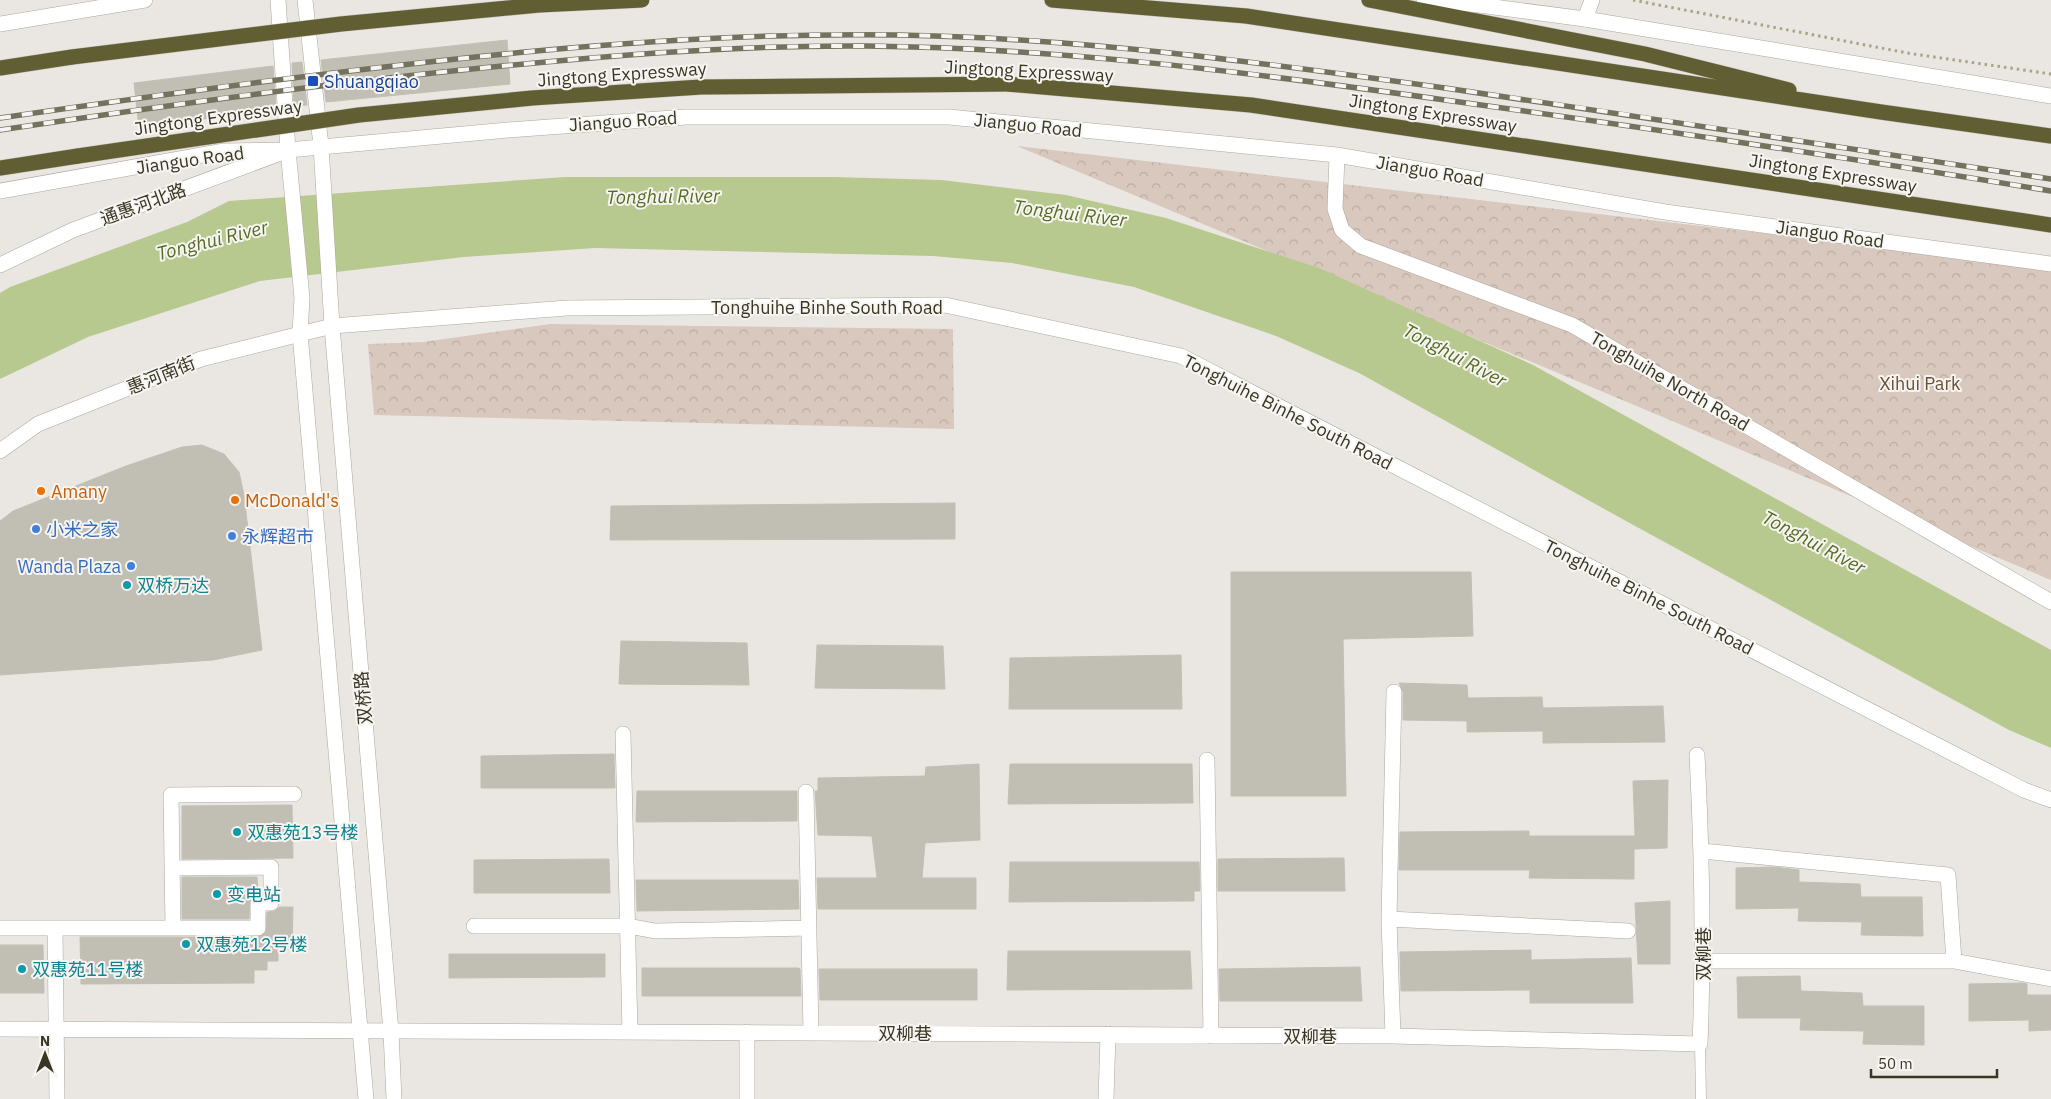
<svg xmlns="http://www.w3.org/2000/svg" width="2051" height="1099" font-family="'IBM Plex Sans','Noto Sans SC',sans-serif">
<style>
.park{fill:url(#park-crowns)}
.water{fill:#b8c990}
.building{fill:#c1beb4;stroke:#c3bfb5}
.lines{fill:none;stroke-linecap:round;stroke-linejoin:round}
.lane-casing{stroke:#aaa79e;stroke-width:11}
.street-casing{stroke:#aaa79e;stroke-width:16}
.secondary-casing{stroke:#aba899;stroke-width:16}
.highway-casing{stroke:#c4c3bd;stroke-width:16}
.path{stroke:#aaa486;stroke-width:3;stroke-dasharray:2.5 4;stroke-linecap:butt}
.lane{stroke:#fff;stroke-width:10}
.street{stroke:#fff;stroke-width:15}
.secondary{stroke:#fff;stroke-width:15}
.highway{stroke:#615e33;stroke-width:15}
.rail-casing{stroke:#74715e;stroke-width:5.5}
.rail{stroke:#f7f5f2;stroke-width:4;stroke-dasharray:11;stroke-linecap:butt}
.highway-bridge-casing{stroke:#c4c3bd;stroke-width:16;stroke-linecap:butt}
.highway-bridge{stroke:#615e33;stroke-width:15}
.transit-dot{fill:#1a4fb4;stroke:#f7f5f2;stroke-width:2}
.food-dot{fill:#e8710a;stroke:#f7f5f2;stroke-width:2}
.shop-dot{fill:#3f7fe0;stroke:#f7f5f2;stroke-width:2}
.culture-dot{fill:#0f9aa8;stroke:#f7f5f2;stroke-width:2}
.labels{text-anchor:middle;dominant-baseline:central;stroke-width:4;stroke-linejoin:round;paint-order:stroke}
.street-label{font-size:18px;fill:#393624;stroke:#f7f5f2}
.transit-label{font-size:18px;fill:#164399;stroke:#f7f5f2;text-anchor:start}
.park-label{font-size:18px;fill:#6b5033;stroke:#f7f5f2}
.food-label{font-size:18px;fill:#c56008;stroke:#f7f5f2;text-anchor:start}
.shop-label{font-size:18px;fill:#366cbe;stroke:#f7f5f2;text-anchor:start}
.culture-label{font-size:18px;fill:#0d838f;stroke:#f7f5f2;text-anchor:start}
.water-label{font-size:19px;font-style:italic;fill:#576d25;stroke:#f7f5f2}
</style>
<defs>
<pattern id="park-crowns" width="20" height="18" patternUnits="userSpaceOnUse" patternTransform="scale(1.25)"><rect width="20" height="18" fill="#d9c8bd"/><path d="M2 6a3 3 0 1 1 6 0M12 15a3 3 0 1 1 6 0" fill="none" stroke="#bbaca2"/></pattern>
</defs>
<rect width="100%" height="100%" fill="#eae7e2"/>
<!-- park -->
<path class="park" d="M1017 146 2051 267V580Z
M550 324 953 329 954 429 374 415 368 344 423 342Z"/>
<!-- water -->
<path class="water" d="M565 177H835L942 180 1066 195 1166 218 1319 268 1533 365 2051 650V748L2009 730 1626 521 1359 373 1276 336 1134 287 1012 263 933 256 595 248 464 257 260 281 88 337 0 379V293L10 287 187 222 229 201Z"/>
<!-- building -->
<path class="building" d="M507 40 510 84 326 102 321 60Z
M302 62 307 105 294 106 292 63Z
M273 66 276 109 139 128 134 83Z
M202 445 224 454 239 472 244 495 262 650 213 660 0 675V521L13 511 126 466 182 447Z
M955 503V539L610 540 611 506Z
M1231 572H1471L1473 636 1343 639 1346 796H1231Z
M621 641 747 643 749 685 619 684Z
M817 645 943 646 945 689 815 688Z
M1181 655 1182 709H1009L1010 658Z
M1399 683 1467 685 1468 698 1542 697 1543 708 1663 706 1665 742 1543 743V731L1467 732V721L1403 720V692Z
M614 754 615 788H481V756Z
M979 764 980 840 925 843 922 878H976V909H818L817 878H877L872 836 818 835 815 791H818V778L925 776 926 767Z
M1010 764H1192L1193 803 1008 804Z
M1668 780 1667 848 1634 849V879L1529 878 1530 870H1399L1400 832 1529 831V836H1635L1633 781Z
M637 791H797V821L636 822Z
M292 805 293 858 182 859V806Z
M1344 858 1345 891H1218V859Z
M609 859 610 893H474V860Z
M1010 862H1199L1200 891H1194V901L1009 902Z
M1774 867 1799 870V882L1860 884 1861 897H1922L1923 936 1861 935 1862 922 1798 921 1799 908 1736 909V868Z
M182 877H257L258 894 250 899 249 919H182Z
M636 880H798L799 909 637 911Z
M1670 901V964H1638L1635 903Z
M279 907H293L292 949 278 950V961H267V970H254V983L81 984 80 937H258L266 932 267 912 275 911Z
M0 945H43L44 993H0Z
M1531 950V960L1631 958 1633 1003H1530V990L1401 991 1400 952Z
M1008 951H1190L1192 989 1007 990Z
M449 954H605V977L449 978Z
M1360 967 1362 1001H1220L1219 969Z
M642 968H799L800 969 801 996H642Z
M819 969H977V1000H820Z
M1800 976 1801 991 1862 993 1863 1006H1924V1045L1863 1044 1864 1031 1800 1030 1801 1018H1738L1737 977Z
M2023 983 2027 984V995H2051V1030L2029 1031V1020L1969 1021V984Z"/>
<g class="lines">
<defs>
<path id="lane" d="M1700 1044 1701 1099"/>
<path id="street" d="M1585 19 1592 0
M0 265 73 230 286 151
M0 451 38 424 201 359 332 326
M623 734 630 1032
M1207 760 1211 1036
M806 792 811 1032
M1702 851 1948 875 1954 961
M1389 919 1394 692
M474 926H628L655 931 809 928
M0 928H258V903H271V867L172 868
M55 928 57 1099
M173 928 171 795 294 794
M1703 961H1954L2051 979
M0 1029 1393 1036 1700 1044C1704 947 1702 852 1697 755
M747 1032V1099
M1393 1036 1389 919 1628 931
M1106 1099 1108 1034"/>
<path id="secondary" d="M278 0 288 150 302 298 300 333 366 1099
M305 0 321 146 332 326 391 1032 394 1099
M1424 0 1479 5 1585 19 2051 96
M0 24 145 0
M1337 155 1335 209 1342 230 1361 246 1572 325 2051 602
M0 191 224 151 288 150 508 130 686 117H949L1337 155 1665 212 2051 264
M332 326 567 308 945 305 1181 356 2024 790 2051 800"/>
<path id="highway" d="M1052 0 1246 16 1881 112 2051 136
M1369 0 1645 54 1789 90
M0 68 72 57
M1007 84 1251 105 2051 225
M0 168 78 156"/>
</defs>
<!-- lane casing -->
<use href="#lane" class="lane-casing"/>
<!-- street casing -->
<use href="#street" class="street-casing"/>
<!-- secondary casing -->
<use href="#secondary" class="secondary-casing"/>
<!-- highway casing -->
<use href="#highway" class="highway-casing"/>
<!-- path -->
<path class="path" d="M1633 0 1907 53 2051 74"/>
<!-- lane -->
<use href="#lane" class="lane"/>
<!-- street -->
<use href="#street" class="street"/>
<!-- secondary -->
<use href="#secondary" class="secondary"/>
<!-- highway -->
<use href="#highway" class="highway"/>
<defs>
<path id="rail" d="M0 118C178 92 356 68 536 51 656 40 777 33 898 35 1082 38 1264 63 1445 88 1648 117 1849 149 2051 179
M0 130C181 103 363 78 546 62 653 52 760 45 867 46 1062 48 1253 73 1445 100 1647 128 1850 158 2051 191"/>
</defs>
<!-- rail casing -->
<use href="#rail" class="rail-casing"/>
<!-- rail -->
<use href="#rail" class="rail"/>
<defs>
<path id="highway-bridge" d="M72 57 341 24 539 5 642 0
M78 156 359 115 532 98 701 87 1007 84"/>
</defs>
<!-- highway-bridge casing -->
<use href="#highway-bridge" class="highway-bridge-casing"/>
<!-- highway-bridge -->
<use href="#highway-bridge" class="highway-bridge"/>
</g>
<!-- markers -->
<rect class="transit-dot" x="307" y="75" width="12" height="12" rx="2.5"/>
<g class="food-dot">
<circle cx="41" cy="491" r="5"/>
<circle cx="235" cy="500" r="5"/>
</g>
<g class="shop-dot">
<circle cx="36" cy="529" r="5"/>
<circle cx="232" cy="536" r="5"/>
<circle cx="131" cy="566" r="5"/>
</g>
<g class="culture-dot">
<circle cx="127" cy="585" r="5"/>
<circle cx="237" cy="832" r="5"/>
<circle cx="217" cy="894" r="5"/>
<circle cx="186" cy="944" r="5"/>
<circle cx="22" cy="969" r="5"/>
</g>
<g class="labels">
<!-- street labels -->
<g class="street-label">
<text transform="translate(1029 71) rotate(3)">Jingtong Expressway</text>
<text transform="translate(622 74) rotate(-4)">Jingtong Expressway</text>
<text transform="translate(1433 113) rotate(9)">Jingtong Expressway</text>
<text transform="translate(218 117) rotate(-8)">Jingtong Expressway</text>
<text transform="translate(623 121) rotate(-4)">Jianguo Road</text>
<text transform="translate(1028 125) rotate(6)">Jianguo Road</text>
<text transform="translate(190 160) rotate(-8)">Jianguo Road</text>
<text transform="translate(1430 171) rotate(10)">Jianguo Road</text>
<text transform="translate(1833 173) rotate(9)">Jingtong Expressway</text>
<text transform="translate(143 204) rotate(-20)">通惠河北路</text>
<text transform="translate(1830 234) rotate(8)">Jianguo Road</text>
<text x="827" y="307">Tonghuihe Binhe South Road</text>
<text transform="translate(161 375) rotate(-22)">惠河南街</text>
<text transform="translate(1670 381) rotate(30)">Tonghuihe North Road</text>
<text transform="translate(1288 412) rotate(27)">Tonghuihe Binhe South Road</text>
<text transform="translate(1649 597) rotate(27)">Tonghuihe Binhe South Road</text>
<text transform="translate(363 698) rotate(-95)">双桥路</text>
<text transform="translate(1703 954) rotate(-90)">双柳巷</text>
<text x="905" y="1033">双柳巷</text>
<text x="1310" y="1036">双柳巷</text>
</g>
<!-- transit labels -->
<g class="transit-label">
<text x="324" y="81">Shuangqiao</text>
</g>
<!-- park labels -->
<g class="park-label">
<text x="1920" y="383">Xihui Park</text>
</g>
<!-- food labels -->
<g class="food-label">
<text x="51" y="491">Amany</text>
<text x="245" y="500">McDonald's</text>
</g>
<!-- shop labels -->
<g class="shop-label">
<text x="46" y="529">小米之家</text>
<text x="242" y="536">永辉超市</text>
<text x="121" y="566" text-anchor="end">Wanda Plaza</text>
</g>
<!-- culture labels -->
<g class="culture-label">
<text x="137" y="585">双桥万达</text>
<text x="247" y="832">双惠苑13号楼</text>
<text x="227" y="894">变电站</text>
<text x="196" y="944">双惠苑12号楼</text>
<text x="32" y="969">双惠苑11号楼</text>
</g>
<!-- water labels -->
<g class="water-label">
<text transform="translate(663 196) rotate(-1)">Tonghui River</text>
<text transform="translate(1070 213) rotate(7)">Tonghui River</text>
<text transform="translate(212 240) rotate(-14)">Tonghui River</text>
<text transform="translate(1455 355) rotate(28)">Tonghui River</text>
<text transform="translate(1814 542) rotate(28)">Tonghui River</text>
</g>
</g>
<!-- north arrow -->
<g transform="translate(45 1054)" stroke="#f7f5f2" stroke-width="4" paint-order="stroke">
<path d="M0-4L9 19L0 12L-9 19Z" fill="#393624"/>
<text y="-8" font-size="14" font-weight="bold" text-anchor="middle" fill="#393624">N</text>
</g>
<!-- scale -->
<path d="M1871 1069v8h126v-8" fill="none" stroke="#393624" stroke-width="2.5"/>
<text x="1878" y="1069" font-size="15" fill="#393624" stroke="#f7f5f2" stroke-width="4" paint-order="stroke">50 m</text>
</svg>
